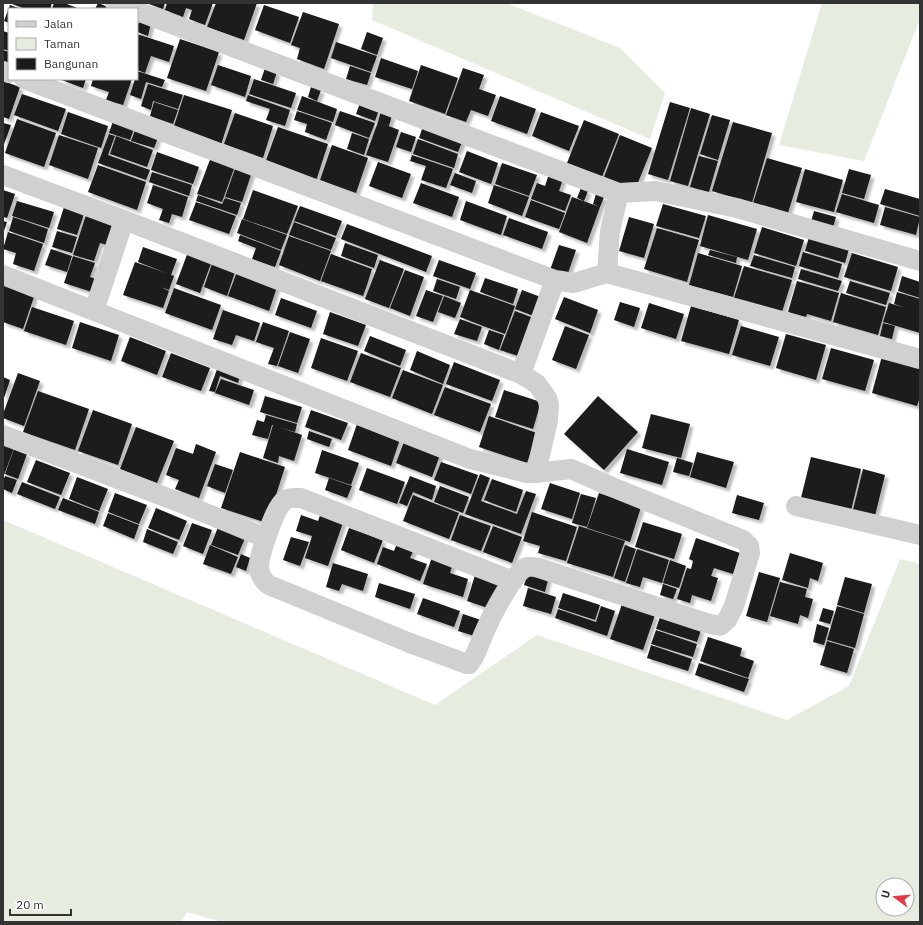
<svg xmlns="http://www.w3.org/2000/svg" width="923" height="925" font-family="'IBM Plex Sans',sans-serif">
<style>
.green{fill:#e6ecdf;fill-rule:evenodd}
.building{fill:#1a1a1a;filter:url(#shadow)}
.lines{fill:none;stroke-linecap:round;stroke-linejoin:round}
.street{stroke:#d0d0d0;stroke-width:20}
</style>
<defs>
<filter id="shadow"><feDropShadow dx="3.5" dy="3.5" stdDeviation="1" flood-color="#0004"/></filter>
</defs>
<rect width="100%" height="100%" fill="#fff"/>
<!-- green -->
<path class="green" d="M373 3H506L620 48 665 93 650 139 372 20Z
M822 3H920V19L864 161 779 145Z
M3 520 435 705 537 635 787 720 849 686 900 559 920 564V922H222L187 912 181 922H3ZM883 885H907V909H883Z"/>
<!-- building -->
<path class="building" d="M9 3H52L50 9H26Z
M54 3H64L80 9H52Z
M98 3 113 9H95Z
M146 3H165L163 9Z
M167 3H213L205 25 189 19 192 10 186 8 183 17 165 10Z
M216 3H257L244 40 207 27Z
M10 5 21 9H9V23L4 21Z
M264 5 299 17 290 43 255 30Z
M303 12 339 24 324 69 297 59 300 48 291 45Z
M140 19 151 23 148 36 137 32V27Z
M3 31 9 33V51L3 49Z
M367 32 383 38 377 55 361 49Z
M137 34 174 46 169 62 151 56 145 73 137 70Z
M180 39 219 52 206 91 167 78Z
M336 42 377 56 371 72 331 58Z
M3 50 9 52V63L3 61Z
M381 58 418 71 412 89 375 77Z
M218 65 251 76 245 97 211 85Z
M421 65 458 78 445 114 409 101Z
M350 66 371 73 367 85 346 79Z
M265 68 277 72 273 84 261 80Z
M463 68 484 75 479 89 496 95 488 116 471 110 466 122 446 115Z
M137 71 165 80 162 87 146 82 141 99 130 95 135 79H137Z
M59 79H86L83 88Z
M93 79H132L123 105 106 100 109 92 91 86Z
M254 79 296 93 291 108 249 94Z
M3 81 20 87 9 119 3 117Z
M148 84 183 95 178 109 153 101 151 110 141 106Z
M311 87 321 90 317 101 308 97Z
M22 94 66 109 58 131 14 115Z
M184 95 232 110 221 145 173 129Z
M248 95 290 110 285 126 266 120 270 109 246 101Z
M302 96 337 109 333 122 297 110Z
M500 96 536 109 527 134 491 121Z
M154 102 178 110 173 124 150 116Z
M670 102 690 108 668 180 648 174Z
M360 103 379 110 375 121 356 114Z
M691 108 710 114 688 186 670 181Z
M297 111 332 123 326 140 305 132 307 124 294 120Z
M340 111 375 123 369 138 335 125Z
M381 111 392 115 389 126 378 122Z
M68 112 108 126 101 148 61 134Z
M541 112 579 126 569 151 532 136Z
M235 113 273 126 263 158 224 144Z
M712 115 730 120 718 160 700 154Z
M17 119 56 133 44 167 5 153Z
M584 120 619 134 602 177 567 163Z
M113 121 134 129 130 140 109 133Z
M378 122 399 130 388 162 366 155Z
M733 122 772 133 752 203 712 191Z
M3 123 11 125 3 147Z
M423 126 463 140 458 152 419 138Z
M278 127 328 144 315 184 264 166Z
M135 130 158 138 154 148 131 141Z
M401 132 416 137 411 152 396 147Z
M352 133 369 139 364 155 347 149Z
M109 134 115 136 108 155 150 170 146 180 98 163Z
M59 135 98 148 88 179 49 165Z
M620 135 652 148 635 190 604 177Z
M116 136 153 150 147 167 110 154Z
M418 139 458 154 454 168 413 154Z
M332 145 368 158 356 193 320 180Z
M467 151 498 163 491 184 459 172Z
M157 152 199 167 193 184 151 170Z
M412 155 453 169 446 188 421 180 426 166 410 161Z
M699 156 718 161 709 192 690 187Z
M211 157 235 166 222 202 197 194Z
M767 158 802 168 788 213 753 203Z
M378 162 411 174 402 198 369 186Z
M502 163 537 175 529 196 495 184Z
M98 165 146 182 137 210 88 192Z
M236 166 252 172 242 202 225 197Z
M805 169 843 180 834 212 796 202Z
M849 169 871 175 864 199 842 193Z
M152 172 192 185 189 196 149 182Z
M455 173 476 181 472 193 450 185Z
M549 174 563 179 559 191 571 195 565 211 531 199 537 183 545 186Z
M421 183 459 197 452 217 413 203Z
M153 185 188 197 182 217 172 214 169 223 159 220 163 209 147 203Z
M494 185 529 197 522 216 488 203Z
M581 188 588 191 584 201 577 198Z
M885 189 920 199V216L880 204Z
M3 190 15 194 7 218 3 217Z
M253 190 298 206 287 234 243 219Z
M596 194 604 197 600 207 593 204Z
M842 194 879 205 874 223 836 212Z
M198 195 222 204 225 198 241 203 237 215 196 201Z
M572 197 600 207 587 243 559 232Z
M531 200 565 213 559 229 525 217Z
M17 201 54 212 49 228 12 216Z
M466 201 507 216 501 235 460 220Z
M196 202 236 216 229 234 189 220Z
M663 204 706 216 699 238 656 226Z
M300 206 342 221 336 236 294 221Z
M64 207 84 214 77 235 57 229Z
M885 207 920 217 916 235 880 225Z
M814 211 836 217 832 231 810 225Z
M86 215 118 225 111 246 100 243 94 261 73 255Z
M708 215 757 229 748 260 700 246Z
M13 217 48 229 44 243 9 231Z
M629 217 654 224 644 258 619 251Z
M509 218 548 232 542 249 503 235Z
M242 219 287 235 281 250 237 233Z
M3 221 7 222 3 234Z
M294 222 336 238 331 250 289 235Z
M347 224 432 256 426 272 341 239Z
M762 227 804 240 796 266 754 253Z
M657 228 699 240 695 253 682 249 695 253 687 282 644 269Z
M57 231 77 237 72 253 52 247Z
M8 232 43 244 34 271 13 264 16 253 3 249Z
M240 235 281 251 275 267 252 259 256 248 238 241Z
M289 236 331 251 320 281 279 265Z
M809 237 849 249 845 263 805 251Z
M345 243 378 255 374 268 341 256Z
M559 245 576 250 567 276 550 270Z
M143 247 177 259 171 275 174 276 169 290 161 287 169 291 163 308 123 295 135 262 169 274 138 262Z
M51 249 72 256 67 272 45 265Z
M710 250 737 257 736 263 708 255Z
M188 252 212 261 200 293 176 284Z
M803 252 842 264 838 278 799 266Z
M698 253 742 266 733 297 689 285Z
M852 253 898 267 891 291 844 277Z
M331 254 372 269 367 285 325 270Z
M754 255 795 267 792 278 750 266Z
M73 256 95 263 90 277 99 280 95 293 64 283Z
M380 260 404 269 389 308 365 299Z
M439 260 476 273 470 289 433 276Z
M213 261 236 269 227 296 204 287Z
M744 266 792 280 782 312 734 298Z
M238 269 278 284 269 311 228 296Z
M801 269 842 281 838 291 798 279Z
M325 270 367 285 363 296 321 281Z
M405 270 424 277 410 316 390 308Z
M902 276 920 282V298L898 291Z
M485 278 518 289 513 304 480 292Z
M437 279 460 287 456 299 433 291Z
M797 281 839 293 831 321 807 314 806 317 788 312Z
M850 281 890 293 886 305 846 293Z
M3 282 35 294 23 329 3 322Z
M174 288 221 305 212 330 165 313Z
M426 290 443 296 433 322 416 316Z
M470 290 493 298 483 326 460 317Z
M522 290 546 299 539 318 515 309Z
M897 292 920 299V333L883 322 889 303 906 308 894 304Z
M841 293 886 307 878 335 833 322Z
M444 296 461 303 455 318 438 312Z
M564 297 598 310 590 333 555 319Z
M281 298 317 311 311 328 275 315Z
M493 298 515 306 505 334 483 326Z
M620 302 640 308 634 327 614 320Z
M649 303 684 314 676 339 641 328Z
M691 306 739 320 729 354 681 341Z
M32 307 74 321 66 345 24 331Z
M223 310 260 323 254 341 236 335 232 345 213 339Z
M515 311 539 320 524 358 500 350Z
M330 312 366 325 358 346 323 334Z
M460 319 482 327 477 341 454 334Z
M80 322 119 335 111 361 72 348Z
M263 322 289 331 277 366 268 364 274 348 256 342Z
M883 323 895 326 892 339 880 336Z
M565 326 589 335 576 369 552 360Z
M741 326 779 337 770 366 732 355Z
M489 330 504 335 499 350 484 344Z
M290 332 310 339 298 373 278 366Z
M786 334 826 345 816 380 776 368Z
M370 336 406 350 400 366 364 351Z
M130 337 166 351 157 375 121 361Z
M321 338 358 351 347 381 311 368Z
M831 348 874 360 865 391 822 379Z
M417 351 450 365 443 384 410 370Z
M171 353 210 368 201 391 162 377Z
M361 353 401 368 390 397 350 382Z
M882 356 920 367V397L917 406 872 393Z
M454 362 500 380 492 401 446 384Z
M219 364 241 372 238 383 220 376 215 392 209 391Z
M403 370 443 385 432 414 392 398Z
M18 373 40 381 24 426 3 418V414Z
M3 377 10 380 3 401Z
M221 379 254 390 249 405 215 393Z
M445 387 491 404 480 432 434 415Z
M504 390 541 402 533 429 495 417Z
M38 391 89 409 75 450 23 432Z
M265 396 302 407 297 423 260 412Z
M598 396 638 432 604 470 564 434Z
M93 410 132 424 118 465 78 451Z
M311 410 348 423 341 440 305 427Z
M651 414 690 424 681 458 642 448Z
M266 415 297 424 295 432 279 427 302 435 294 461 279 456 278 463 263 458 273 425H272L268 439 252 435 257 420 264 422Z
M489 416 537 433 527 463 479 447Z
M357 424 400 439 391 466 348 450Z
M136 427 174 441 157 483 120 469Z
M309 431 332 439 329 447 307 439Z
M405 439 441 452 432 477 396 463Z
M3 444 14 448 3 478Z
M196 444 216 452 199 498 175 489 179 480 166 475 176 448 193 454Z
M14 449 27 454 18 479 5 474Z
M627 449 669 462 662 485 620 473Z
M322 450 359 463 351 485 315 473Z
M240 452 285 467 267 523 221 508Z
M697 452 734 462 726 488 690 477Z
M811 457 861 469 850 515 800 502Z
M677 458 693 463 689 476 673 472Z
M36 460 70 473 61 495 27 482Z
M441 462 478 475 471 494 434 480Z
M215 464 233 470 225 493 207 486Z
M367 468 405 482 397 504 359 490Z
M863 469 885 475 874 520 852 514Z
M480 474 490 478 481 501 517 514 526 491 536 494 521 534 465 514Z
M5 476 17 480 12 493 3 489V481Z
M410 476 436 486 432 500 413 492 407 506 399 503Z
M77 477 108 489 99 511 69 499Z
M329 478 352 486 347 498 325 490Z
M492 479 523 490 516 512 484 500Z
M22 482 60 497 55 509 17 494Z
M550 483 580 493 572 519 541 509Z
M440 486 469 497 463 513 434 502Z
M115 493 147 505 139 524 108 512Z
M599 493 641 507 630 542 587 528Z
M581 494 596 498 587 527 572 523Z
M413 495 459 513 449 539 403 521Z
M737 495 764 503 759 520 732 513Z
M63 498 99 512 95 524 58 510Z
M156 508 187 521 179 540 148 528Z
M322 510 345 517 328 566 305 558 312 536 296 531 301 515 318 521Z
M532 512 577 527 566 561 538 553 540 546 523 541Z
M108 513 139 525 134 539 103 526Z
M460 515 491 526 481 551 451 540Z
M220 522 247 533 238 555 211 545Z
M643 522 682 534 674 559 635 547Z
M192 523 212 530 203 554 183 546Z
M493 526 522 537 512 563 483 552Z
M579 526 625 541 622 549 591 539 622 549 613 577 567 563Z
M349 528 383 540 374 563 341 550Z
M147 529 178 542 173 554 143 542Z
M291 537 309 542 300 566 283 560Z
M696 538 740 553 733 574 714 568 711 576 718 578 711 601 692 595 690 603 677 599 687 568 691 569 693 561 689 559Z
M398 541 415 547 410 558 427 564 420 581 377 564 383 547 394 551Z
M210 545 238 557 231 574 203 564Z
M625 545 636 549 625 582 614 578Z
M637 549 669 560 662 583 643 577 640 587 626 583Z
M790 553 823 563 818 581 810 578 808 588 782 580Z
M241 554 250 558 246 571 236 567Z
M433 554 454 560 450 573 468 579 463 597 423 584Z
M670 560 686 566 679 588 663 583Z
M333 563 368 574 363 591 342 584 339 591 326 587Z
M529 570 549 576 545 592 524 585Z
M476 572 500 580 491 609 467 601Z
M759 572 780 578 767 622 746 616Z
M845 577 872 584 864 613 837 605Z
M780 582 807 589 805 597 813 599 808 618 800 615 798 624 770 616Z
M379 583 415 594 410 609 375 597Z
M663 584 677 589 673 599 660 595Z
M528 588 556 597 551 614 523 606Z
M563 593 600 605 595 620 558 608Z
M423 598 460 611 454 627 417 614Z
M622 604 655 615 643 650 610 639Z
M601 606 615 611 607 636 555 618 558 609 596 622Z
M837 606 864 614 855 648 827 640Z
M823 608 834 611 830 624 819 621Z
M463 614 484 621 478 637 458 631Z
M660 617 701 630 697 642 656 629Z
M817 624 829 628 824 645 813 642Z
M656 630 697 644 693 657 651 644Z
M708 637 742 648 740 656 754 661 748 678 700 661Z
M827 641 854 649 847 673 820 665Z
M651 645 692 659 688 671 647 658Z
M699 663 749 679 744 692 695 675Z"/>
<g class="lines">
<!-- street -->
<path class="street" d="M115 3 131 9
M137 11 619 193 655 191 737 208 920 261
M3 71 9 73
M24 79 555 280 574 283 607 273 920 359
M3 175 124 220 521 374 555 280
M607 273 610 231 619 193
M3 275 470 459 527 473H536L571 469 612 487 743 540 749 546 750 553 734 606 727 620 720 626 706 623 539 568C535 567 531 566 527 567 513 572 490 619 484 633 479 644 477 655 469 664H467L410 643 269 585C252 573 261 554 266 538
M94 311 124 220
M521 374 537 384 547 398 549 405 548 420 536 473
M3 435 181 503 266 538C270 527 276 507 285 500 289 497 296 498 301 498L513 581
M796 506 920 535"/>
</g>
<!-- border -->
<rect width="923" height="925" fill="none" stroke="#333333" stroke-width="8"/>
<!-- legend -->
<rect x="8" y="8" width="130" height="72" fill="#ffffff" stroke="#adadad"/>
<rect x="16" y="21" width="20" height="6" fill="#d0d0d0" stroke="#adadad"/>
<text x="44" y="28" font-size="12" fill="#333333">Jalan</text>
<rect x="16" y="38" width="20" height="12" fill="#e6ecdf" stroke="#adadad"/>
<text x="44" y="48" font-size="12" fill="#333333">Taman</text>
<rect x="16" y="58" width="20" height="12" fill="#1a1a1a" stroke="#adadad"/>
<text x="44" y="68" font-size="12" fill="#333333">Bangunan</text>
<!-- north arrow -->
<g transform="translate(895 897) rotate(286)"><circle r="19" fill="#ffffff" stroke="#adadad"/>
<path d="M0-3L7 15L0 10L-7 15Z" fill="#e63946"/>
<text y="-6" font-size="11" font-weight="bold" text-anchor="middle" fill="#333333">U</text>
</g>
<!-- scale -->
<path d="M10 909v6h61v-6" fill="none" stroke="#333333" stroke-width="2"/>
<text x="16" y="909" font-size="12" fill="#333333" stroke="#ffffff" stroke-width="3" paint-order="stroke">20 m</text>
</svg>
